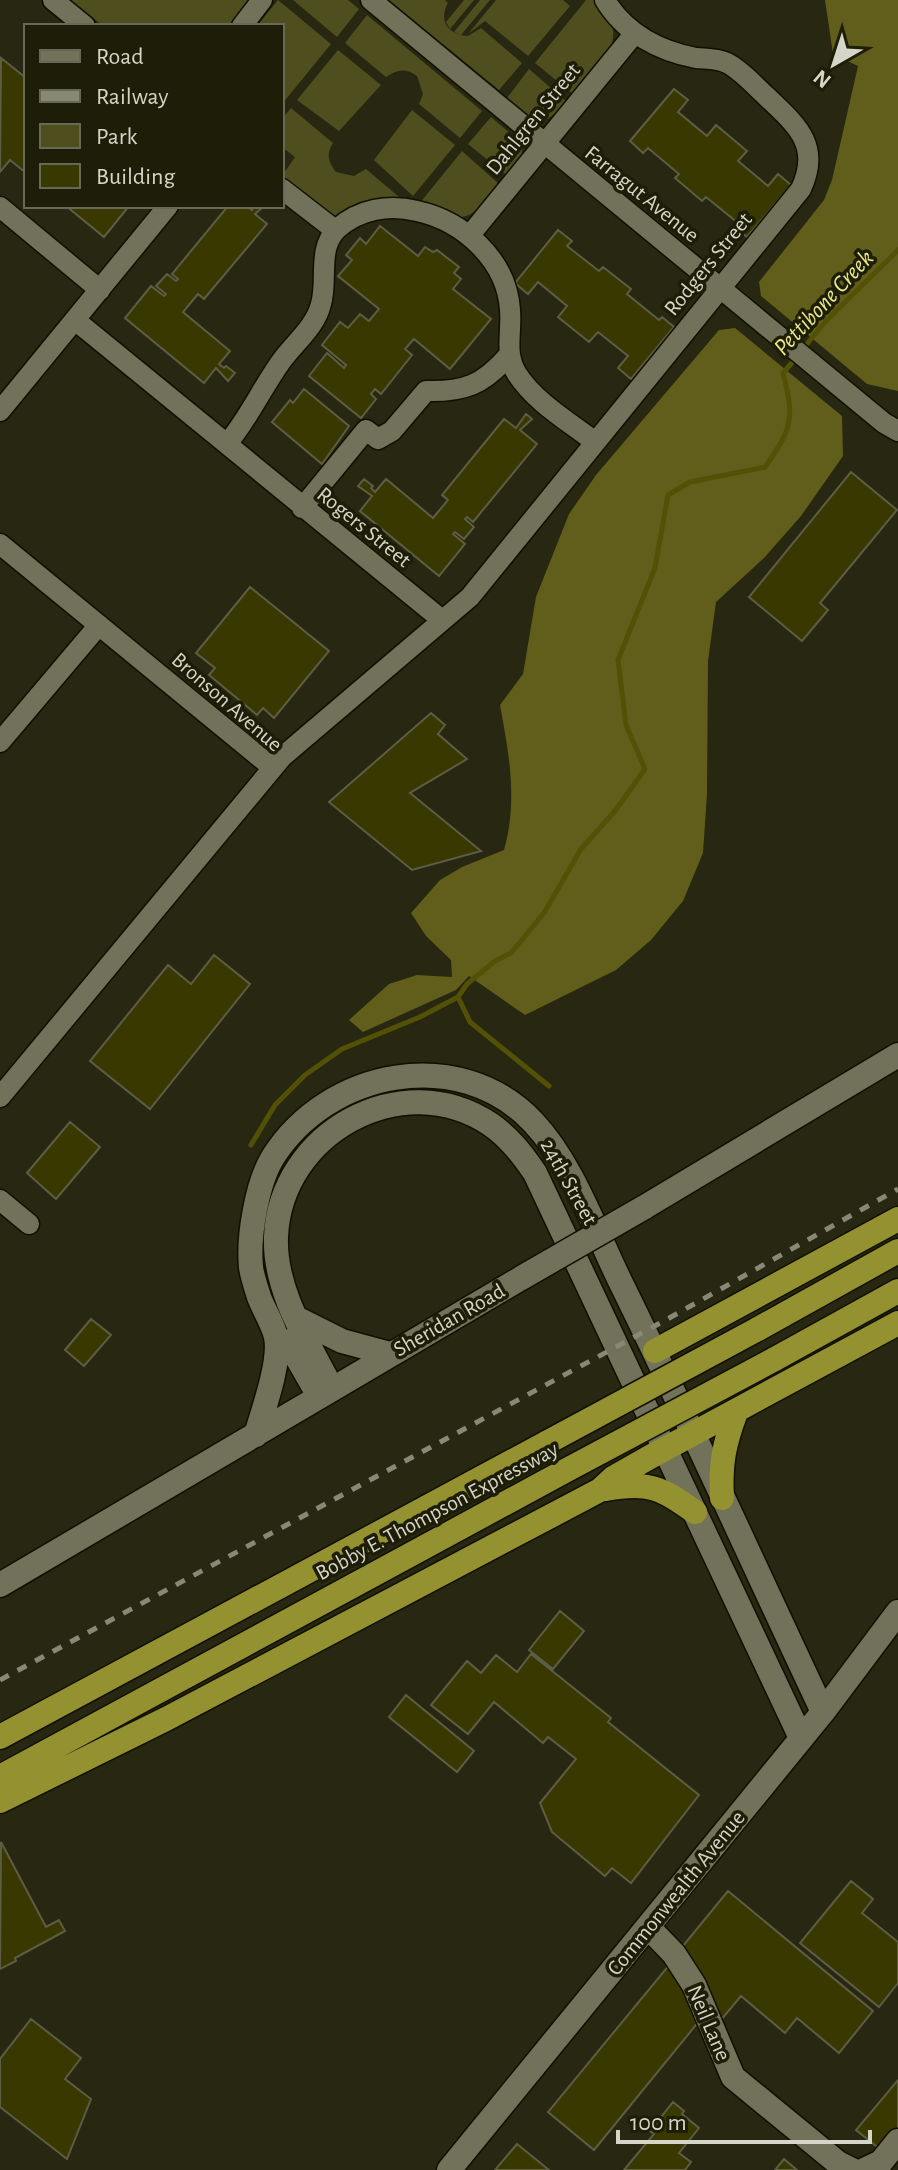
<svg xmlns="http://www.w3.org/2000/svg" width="898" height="2170" font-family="'Alegreya Sans',sans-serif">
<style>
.green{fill:#4f4e1f}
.forest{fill:#605e1a}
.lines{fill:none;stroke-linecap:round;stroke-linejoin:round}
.stream{stroke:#535106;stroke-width:5}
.building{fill:#393801;stroke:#5d5d45;stroke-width:2}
.street-casing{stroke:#111000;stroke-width:23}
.secondary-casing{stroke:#111000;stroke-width:27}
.highway-casing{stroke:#111000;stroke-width:27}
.street{stroke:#717259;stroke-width:20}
.secondary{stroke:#717259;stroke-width:24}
.highway{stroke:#949130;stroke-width:24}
.rail{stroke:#888876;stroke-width:5;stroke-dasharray:10 10;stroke-linecap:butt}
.secondary-bridge-casing{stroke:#111000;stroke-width:27;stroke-linecap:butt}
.highway-bridge-casing{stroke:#111000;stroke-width:27;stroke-linecap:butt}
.secondary-bridge{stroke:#717259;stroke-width:24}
.highway-bridge{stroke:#949130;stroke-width:24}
.labels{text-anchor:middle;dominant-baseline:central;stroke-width:7;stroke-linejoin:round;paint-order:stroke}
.street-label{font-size:22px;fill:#d5d6c8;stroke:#1e1e08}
.water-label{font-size:24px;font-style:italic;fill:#eae989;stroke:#1e1e08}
</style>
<rect width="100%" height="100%" fill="#282711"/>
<!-- green -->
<path class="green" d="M71 0H250L228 26H103Z
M278 0 331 44 282 104V26H257Z
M293 0H348L359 9 337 37Z
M389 0H445L448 3C438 20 448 35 468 36L481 28 522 63 499 90Z
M464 0H474L450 29 446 22Z
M480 0H490L461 35 454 32Z
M496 0H563L570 6 528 56 485 21 468 34Z
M586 0H599C604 9 612 19 613 29 617 53 588 77 573 94L535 63Z
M367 15 482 111 460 138 419 104 423 94 417 76C406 68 397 69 386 77L345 43Z
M338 50 381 85 339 131 297 100Z
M529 69 567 102C538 133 536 120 507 98Z
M291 108 333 143C326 154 328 162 336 172L354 176 366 169 405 202 340 216 331 215 282 176 295 157 282 147V119Z
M412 110 455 145 413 196 374 160Z
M491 117 519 141 523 147 521 156 506 175 468 144Z
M462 151 499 184C465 225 468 223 419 204Z"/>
<!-- forest -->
<path class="forest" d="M825 0H898V391L867 384 761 296 759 282 824 200 832 180 858 66 833 54Z
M735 328 842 416 843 456 801 516 764 558 716 602 708 661 707 794 703 853 683 901 651 940 616 970 525 1015 469 976 456 990 363 1032 349 1020 389 984 417 975 452 977 451 960 426 936 411 913 440 880 462 867 504 850C518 801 509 754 500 705L523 674 536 597 569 514 596 475 719 330Z"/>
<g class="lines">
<!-- stream -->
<path class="stream" d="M802 350 825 322 898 250
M458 997 470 1022 549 1086
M251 1145 275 1105 305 1075 342 1049 420 1017 458 997 467 984 495 961 511 953 544 913 581 849 615 811 645 769 626 725 618 660 655 568 668 495 690 482 765 467C792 429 795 419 783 373L796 358"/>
</g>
<!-- building -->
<path class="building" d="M1 58 26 78V173L10 160 0 172Z
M674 89 688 100 678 112 707 136 716 125 747 151 738 161 768 186 778 174 791 185 747 237 735 227 738 223 706 197 702 201 675 178 679 174 648 148 643 153 630 141Z
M66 206H129L104 237Z
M228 206H247L252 210 254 206H264L255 214 267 224 204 299 198 294 183 312 230 351 219 364 224 368 226 366 235 373 228 381 216 368 204 383 125 318 151 286 164 296 166 294 156 286 167 274 176 281 178 279 172 274Z
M380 226 418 256 425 247 433 252 437 250 459 267 454 273 461 279 453 289 491 319 450 369 414 339 405 349 412 355 381 394 375 389 371 394 376 399 361 418 309 376 327 353 344 368 346 365 322 345 340 322 348 328 360 314 369 321 379 309 338 276 352 260 346 255 360 238 366 244Z
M558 230 572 241 567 246 599 271 603 267 631 289 627 294 659 320 662 317 674 327 631 379 618 368 628 356 598 332 589 342 558 317 567 306 538 282 528 294 515 283Z
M304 389 349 426 322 464 272 422 290 400 293 403Z
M526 414 532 419 520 430 537 444 473 522 467 517 465 519 474 527 464 539 455 532 453 534 465 544 439 576 360 511 372 496 358 486 364 479 373 486 371 488 375 492 386 479 433 518 448 500 442 495 504 419 516 428Z
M851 472 897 510 820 603 828 610 802 641 749 597Z
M250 587 329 651 274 718 263 708 257 715 209 675 215 668 196 653Z
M431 713 445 725 438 734 467 759 410 793 481 851 412 870 329 802Z
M214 955 250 984 150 1109 90 1061 168 965 191 984Z
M70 1122 100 1147 56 1199 27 1173Z
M91 1319 111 1335 84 1366 65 1350Z
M560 1611 584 1631 553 1669 529 1650Z
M531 1654 611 1718 608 1722 699 1795 631 1883 612 1868 605 1876 552 1832 540 1803 576 1759 548 1737 543 1743 494 1702 468 1734 431 1705 467 1661 481 1673 496 1655 517 1672Z
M406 1695 474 1751 457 1772 389 1717Z
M1 1842 46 1927 59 1920 65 1931 15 1958 16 1961 0 1969Z
M851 1881 873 1899 862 1913 898 1942V1983L879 2007 800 1943Z
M728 1891 873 2011 839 2053 797 2018 785 2033 741 1996 721 2020 682 1947Z
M670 1964 700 2020 594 2150 548 2112Z
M31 2019 81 2058 65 2079 91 2099 67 2159 0 2107V2059Z
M898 2080V2128L880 2149 856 2130Z
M673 2102 684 2111 682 2114 699 2128 679 2153 691 2162 685 2170H624L654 2134 650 2131Z
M517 2144 549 2170H495Z
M784 2159 797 2170H775Z"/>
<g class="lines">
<defs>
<path id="street" d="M53 0 85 26
M371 0 884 423 898 431
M242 26 262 0
M282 189 335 230
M0 207 100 290
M470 235 635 33
M75 320 442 620
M0 411 168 206
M227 444C248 419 261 390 280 363 294 343 315 328 321 304 328 281 317 248 337 229 359 209 389 204 417 211 463 221 507 260 510 310 512 334 504 353 517 374 536 403 568 421 595 442
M302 508 366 430 378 439 392 431 426 391C464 392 483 385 508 356
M0 544 273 768
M0 742 99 625
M0 1097 282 757 470 597 801 189C822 144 795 124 765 95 753 84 741 70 727 63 717 58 707 59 696 58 659 51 625 33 605 0
M0 1200 29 1224"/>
<path id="secondary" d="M643 1208 898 1055
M296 1318 342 1341 390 1354
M277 1339 288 1342 315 1389
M332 1389C308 1342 274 1291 276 1237 280 1133 402 1065 490 1124 509 1137 522 1154 535 1173L801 1738
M256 1435C263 1411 281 1361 276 1337 273 1324 264 1310 259 1297 256 1287 252 1276 251 1267 248 1236 257 1183 273 1157 328 1070 459 1044 533 1122 572 1163 595 1230 620 1281 690 1423 755 1568 823 1712
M0 1585 523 1277
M648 1927 674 1954 694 1985 733 2077 838 2163 852 2170
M449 2170 823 1712 898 1612
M864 2170 881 2162 898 2141"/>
<path id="highway" d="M756 1330 898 1251
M655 1351 898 1219
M773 1360 898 1291
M606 1489C649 1481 661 1488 695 1512
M722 1498C720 1464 724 1444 736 1412
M0 1737 548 1442
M0 1777 563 1472
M0 1801 166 1719 600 1490 613 1478 650 1457 898 1323"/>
</defs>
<!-- street casing -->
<use href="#street" class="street-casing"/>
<!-- secondary casing -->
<use href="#secondary" class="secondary-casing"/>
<!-- highway casing -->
<use href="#highway" class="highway-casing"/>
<!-- street -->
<use href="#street" class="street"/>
<!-- secondary -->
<use href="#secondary" class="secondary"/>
<!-- highway -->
<use href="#highway" class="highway"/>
<!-- rail -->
<path class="rail" d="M0 1680 664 1321 898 1189"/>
<defs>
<path id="secondary-bridge" d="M523 1277 643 1208"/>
<path id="highway-bridge" d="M548 1442 756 1330
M563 1472 773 1360"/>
</defs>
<!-- secondary-bridge casing -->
<use href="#secondary-bridge" class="secondary-bridge-casing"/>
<!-- highway-bridge casing -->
<use href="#highway-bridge" class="highway-bridge-casing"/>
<!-- secondary-bridge -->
<use href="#secondary-bridge" class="secondary-bridge"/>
<!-- highway-bridge -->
<use href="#highway-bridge" class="highway-bridge"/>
</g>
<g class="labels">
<!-- street labels -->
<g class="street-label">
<text transform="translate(533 119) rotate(-51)">Dahlgren Street</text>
<text transform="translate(642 194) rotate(39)">Farragut Avenue</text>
<text transform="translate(708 264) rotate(-51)">Rodgers Street</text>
<text transform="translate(364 527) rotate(39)">Rogers Street</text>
<text transform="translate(227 702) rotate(41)">Bronson Avenue</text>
<text transform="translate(569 1182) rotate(61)">24th Street</text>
<text transform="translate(449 1320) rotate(-30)">Sheridan Road</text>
<text transform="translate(437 1511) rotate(-28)">Bobby E. Thompson Expressway</text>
<text transform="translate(676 1893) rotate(-51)">Commonwealth Avenue</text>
<text transform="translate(709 2023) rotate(67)">Neil Lane</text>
</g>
<!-- water labels -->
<g class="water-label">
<text transform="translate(824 303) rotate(-47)">Pettibone Creek</text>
</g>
</g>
<!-- legend -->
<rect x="24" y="24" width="260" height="184" fill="#1e1e08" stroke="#676855" stroke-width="2"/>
<rect x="40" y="50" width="40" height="12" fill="#717259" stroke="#676855" stroke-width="2"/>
<text x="96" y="64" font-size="24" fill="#d5d6c8">Road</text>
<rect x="40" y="90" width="40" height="12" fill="#888876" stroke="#676855" stroke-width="2"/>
<text x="96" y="104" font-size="24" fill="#d5d6c8">Railway</text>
<rect x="40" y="124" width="40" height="24" fill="#4f4e1f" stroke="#676855" stroke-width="2"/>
<text x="96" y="144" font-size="24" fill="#d5d6c8">Park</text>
<rect x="40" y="164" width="40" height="24" fill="#393801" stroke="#676855" stroke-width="2"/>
<text x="96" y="184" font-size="24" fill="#d5d6c8">Building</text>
<!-- north arrow -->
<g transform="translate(834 64) rotate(219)" stroke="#1e1e08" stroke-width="6" paint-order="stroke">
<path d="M0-6L14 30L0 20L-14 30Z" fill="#d5d6c8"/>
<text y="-12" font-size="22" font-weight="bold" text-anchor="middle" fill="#d5d6c8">N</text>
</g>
<!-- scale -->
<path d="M618 2130v12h252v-12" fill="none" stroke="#d5d6c8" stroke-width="4"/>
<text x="630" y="2130" font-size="24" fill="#d5d6c8" stroke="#1e1e08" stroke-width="6" paint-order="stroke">100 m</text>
</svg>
